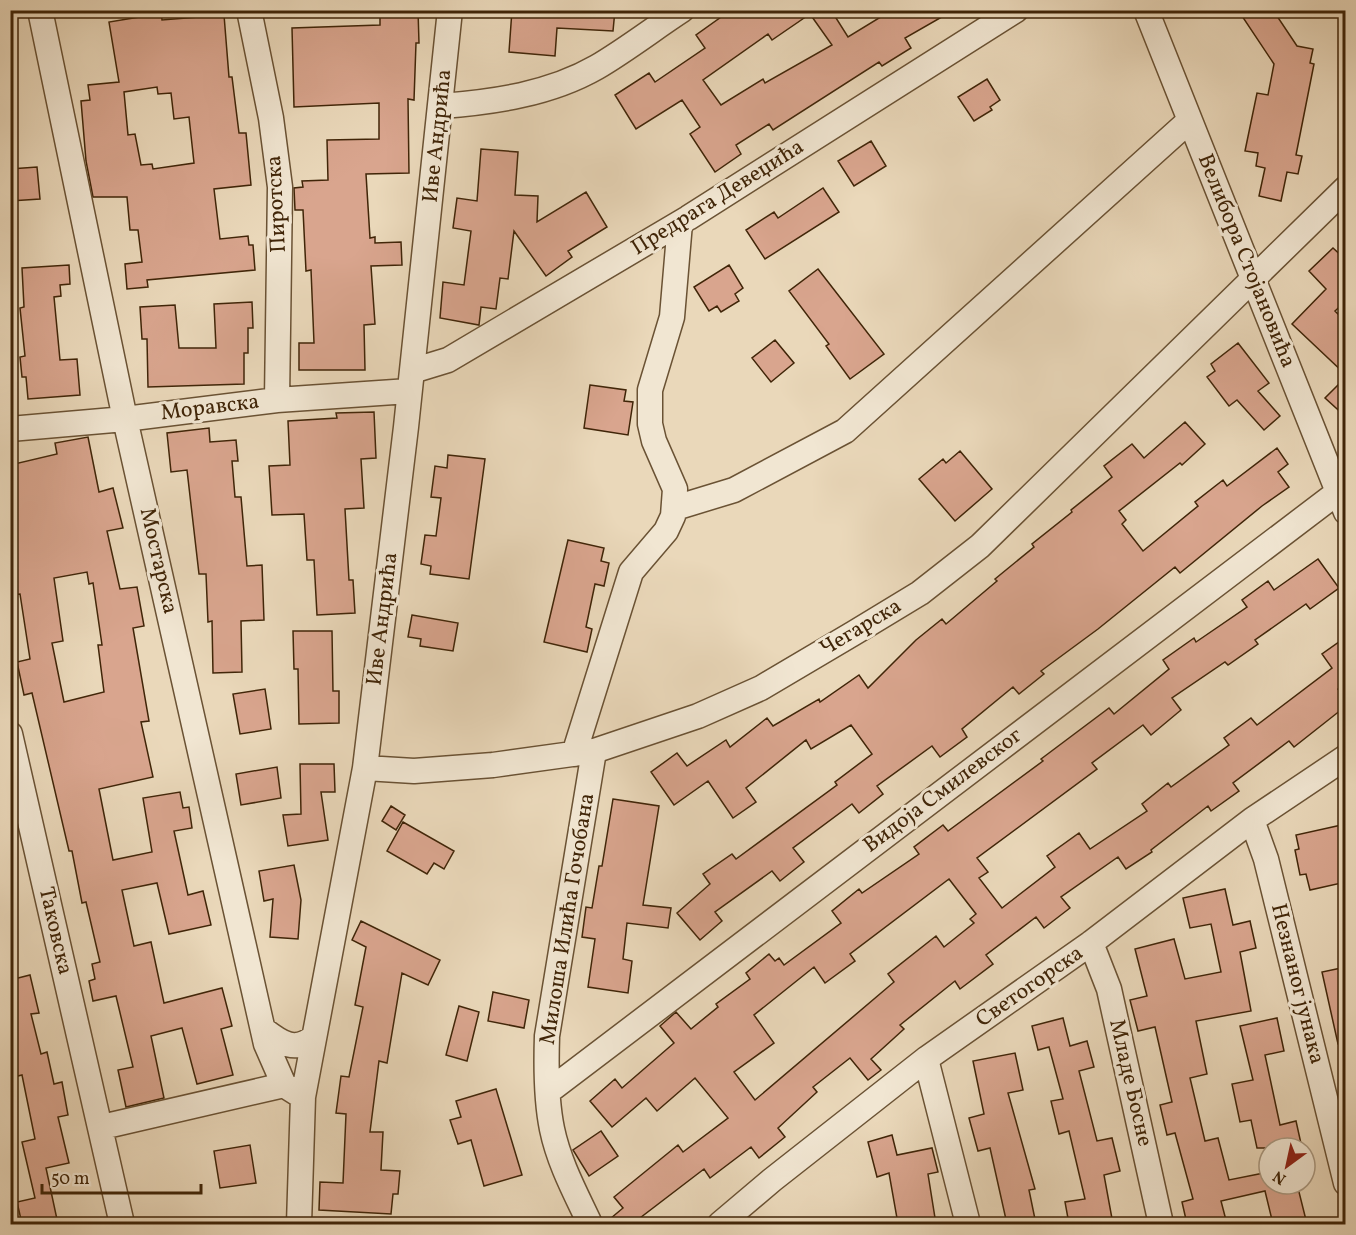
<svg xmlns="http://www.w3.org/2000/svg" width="1356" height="1235" font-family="Vollkorn,serif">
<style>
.building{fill:#d9a58e;stroke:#402508;stroke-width:1.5;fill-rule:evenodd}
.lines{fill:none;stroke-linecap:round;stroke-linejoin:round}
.minor-casing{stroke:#6a5234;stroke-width:27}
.minor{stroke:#f1e6d2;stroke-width:24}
.labels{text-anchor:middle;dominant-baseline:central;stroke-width:6;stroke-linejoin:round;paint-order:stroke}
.street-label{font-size:22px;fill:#402508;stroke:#f1e6d2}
</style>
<rect width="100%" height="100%" fill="#ead8ba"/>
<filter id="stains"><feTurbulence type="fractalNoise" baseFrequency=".00333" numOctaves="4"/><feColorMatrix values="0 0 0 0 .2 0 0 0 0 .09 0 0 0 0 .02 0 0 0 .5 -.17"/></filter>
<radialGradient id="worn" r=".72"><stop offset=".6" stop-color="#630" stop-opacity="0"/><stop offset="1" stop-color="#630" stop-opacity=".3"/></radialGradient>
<!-- building -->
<path class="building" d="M380 10H418L419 43H416L414 100 408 99 409 173 366 174 370 238 375 237V243L401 242 402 265 371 266 375 324 364 325 365 370H299V343H314L311 270 306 271 303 210H295L294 188 303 187 302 181 328 180 327 140 379 139V103L294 107 292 28 380 25Z
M512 10H615L613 31 557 28 555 56 509 52Z
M731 10H831L848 37 892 10H954L905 38 911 48 882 66 879 62 773 130 769 124 736 145 741 154 715 172 690 134 700 127 682 100 636 129 615 95 649 73 655 82 705 48 696 35ZM810 14 832 45 765 83 763 79 721 105 703 80 768 34 772 40Z
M1238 10H1273L1297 46 1313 49 1310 63 1314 64 1296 155 1302 156 1298 174 1287 172 1281 201 1259 196 1265 168 1256 166 1258 153 1245 151 1257 93 1268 95 1274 64Z
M161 11 162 20 224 15 229 77H232L239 133H246L251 185 214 189 220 239 248 236 249 245H253L255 270 147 280 148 287 127 289 125 264 142 262 138 230H130L127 197H93L86 161 81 101 90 100 88 85 119 82 109 22 145 16V13ZM157 87 158 94 171 93 174 119 189 117 194 163 153 169 152 164 141 165 135 134 128 135 124 92Z
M987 79 1000 100 990 107 992 110 974 121 958 97Z
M871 141 886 166 854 186 838 161Z
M481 149 518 152 515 195 538 196 537 222 586 192 607 227 568 251 572 257 546 276 514 231 508 279 500 278 496 309 481 307 479 325 440 318 443 282 464 285 471 231 453 228 457 198 477 201Z
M37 167 40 199 10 201V169Z
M823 188 839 212 765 259 746 230 774 212 778 218Z
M1333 248 1346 260V301L1335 311 1346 322V375L1292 324 1326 289 1309 271Z
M69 265 70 284 60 285 61 296 54 297 60 360 77 359 80 395 28 399 26 377H22L20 357 25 356 20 308 24 307 22 268Z
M729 265 743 288 735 294 739 301 721 312 717 306 709 311 694 287Z
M818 269 884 354 850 379 826 346 829 344 789 291Z
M252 302 253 328H248V353H244V384L148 387 147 339H142L140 307 175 305 179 348H216L214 304Z
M775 340 794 363 771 382 752 358Z
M1238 343 1269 383 1258 391 1280 416 1264 430 1237 400 1229 406 1207 377 1215 371 1211 364Z
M1346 377V417L1325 398Z
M590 385 626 390 624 401 633 402 628 435 584 428Z
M374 412 376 458 361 459 364 508 345 509 349 580H353L355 613 317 615 314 560H307L304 514 272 515 269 466 290 465 288 421 337 418 336 413Z
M1185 422 1205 444 1182 465 1180 463 1119 511 1126 520 1122 524 1143 551 1198 506 1195 502 1223 480 1227 486 1277 448 1288 464 1278 472 1289 487 1262 506 1180 573 1175 567 1098 629 1041 671 1044 674 1019 694 1013 687 962 729 967 737 940 757 932 746 877 786 883 794 859 813 852 804 793 848 804 862 780 881 772 871 715 912 722 921 700 940 677 913 710 884 703 874 732 854 736 859 837 785 835 782 872 754 851 725 811 749 806 740 746 788 756 802 733 818 708 781 674 805 651 772 677 753 687 766 726 740 730 747 767 718 773 726 819 699 820 702 859 675 868 688 916 640 942 619 946 624 997 581 995 579 1034 547 1032 544 1072 512 1071 510 1112 477 1104 466 1132 444 1144 458Z
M209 428 210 442 236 440 238 461H232L235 497H241L247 566 262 565 264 620 241 621 242 672 213 673 212 621 208 622 206 574H199L187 470 171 472 167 433Z
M88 437 99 492 113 488 123 528 107 531 120 589 137 587 144 626 133 628 149 721 141 722 153 777 99 789 113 860 152 852 143 798 180 792 183 808 189 807 192 828 174 831 188 895 203 891 211 925 169 934 157 883 122 890 134 946 151 942 164 1003 222 988 232 1026 221 1029 233 1075 197 1084 182 1028 151 1036 164 1098 126 1107 118 1070 133 1067 116 996 93 1001 89 981 95 979 92 964 100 962 86 902 82 903 72 851H69L32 693 24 695 17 662 30 659 20 594 10 595V465L57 454 55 443ZM87 572 89 584 93 583 102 645H98L104 692 64 702 52 643 63 641 54 578Z
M960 451 992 489 955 521 919 479 943 459 946 463Z
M448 455 485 459 469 579 430 574 431 566 421 564 425 535 436 536 441 498 431 497 435 466 447 468Z
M568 540 604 548 601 561 609 563 604 586 595 584 586 627 592 629 587 652 544 642Z
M1318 559 1339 588 1310 609 1306 604 1255 640 1258 644 1228 665 1225 662 1172 698 1181 710 1151 735 1143 725 1092 763 1097 769 977 858 988 872 979 878 1002 908 1055 867 1047 856 1079 833 1090 849 1147 811 1142 804 1168 783 1171 787 1229 745 1224 738 1251 718 1257 725 1332 668 1322 654 1346 637V686L1344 684 1338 689 1346 699V706L1294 747 1289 741 1233 783 1239 791 1211 811 1208 806 1151 850 1152 852 1126 869 1118 857 1061 897 1070 908 1044 928 1036 917 986 955 993 964 960 989 955 981 900 1025 904 1029 871 1059 881 1070 868 1080 850 1058 813 1087 817 1092 778 1128 785 1137 759 1158 751 1147 710 1178 704 1169 632 1224H604L623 1208 614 1197 678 1145 683 1152 728 1118 695 1078 657 1111 646 1098 612 1127 590 1101 615 1079 622 1088 674 1043 660 1026 676 1012 691 1029 718 1007 716 1004 750 979 746 973 769 954 775 961 779 958 784 965 841 923 832 911 859 889 862 893 919 854 914 847 943 825 948 831 1043 761 1041 759 1109 708 1114 714 1169 669 1163 660 1194 638 1196 642 1247 607 1242 600 1268 581 1274 590ZM949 879 976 914 970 919 974 923 944 947 936 936 888 974 894 982 755 1100 734 1072 774 1043 754 1015 814 967 825 983 855 961 850 954Z
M412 615 458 623 453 651 420 646 421 639 408 637Z
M293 631H332L333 691H339V723L299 724 298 669H294Z
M265 689 271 729 240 734 233 694Z
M300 764H334L335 792H321L328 840 288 846 283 815 301 814Z
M277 767 281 798 241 805 236 774Z
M613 799 659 806 643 905 671 908 668 928 627 923 623 959 632 961 628 993 588 987 595 939 582 937 586 907 592 908 599 866H602Z
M391 806 405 815 396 830 382 821Z
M403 822 454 851 444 869 434 863 427 874 387 851Z
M1346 824V882L1310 890 1306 874 1300 875 1295 850 1299 849 1296 835Z
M294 865 301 900 298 939 270 937 273 899 264 901 259 871Z
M1225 889 1233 925 1250 921 1256 948 1240 952 1251 1011 1196 1021 1207 1074 1190 1078 1205 1141 1218 1138 1229 1180 1269 1172V1184H1297L1307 1224H1273L1265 1191 1221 1201 1227 1224H1187L1182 1202 1193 1199 1175 1133 1167 1135 1160 1105 1172 1102 1155 1027 1138 1031 1130 1000 1147 996 1135 949 1174 939 1185 979 1221 972 1211 924 1190 928 1183 898Z
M361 921 440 960 428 985 402 973 387 1063 379 1061 370 1132H383L381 1170 400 1171 398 1194H393L391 1214 319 1210 320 1182 343 1183 346 1114 336 1113 341 1076 349 1077 363 1007 355 1005 366 947 352 940Z
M1346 967V1043L1338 1044 1322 972Z
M30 975 39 1013 31 1014 41 1054 47 1052 54 1084 62 1082 68 1115 58 1117 69 1163 46 1168 58 1224H22L17 1202 35 1198 22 1142 35 1139 22 1075 10 1078V980Z
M493 992 529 1000 524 1028 488 1021Z
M459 1006 479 1012 467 1061 446 1055Z
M1063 1018 1070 1046 1087 1041 1094 1067 1079 1071 1097 1141 1112 1138 1120 1171 1104 1175 1113 1224H1069L1065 1202 1085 1199 1069 1131 1059 1134 1051 1101 1063 1099 1049 1047 1038 1050 1032 1026Z
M1277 1018 1284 1051 1265 1055 1280 1125 1296 1121 1302 1148H1257L1251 1120 1240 1122 1232 1084 1253 1080 1240 1026Z
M1015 1053 1023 1090 1008 1093 1035 1189 1029 1190 1036 1224H1007L990 1148 978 1151 969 1118 984 1114 973 1061Z
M496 1089 522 1175 484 1186 471 1140 458 1144 450 1120 461 1117 456 1101Z
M601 1131 618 1156 589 1176 573 1150Z
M892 1135 897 1155 932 1148 938 1172 928 1174 935 1218 898 1224 889 1173 877 1177 868 1142Z
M250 1145 256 1183 220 1188 214 1151Z"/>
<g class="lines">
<defs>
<path id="minor" d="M40 10 125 419 266 1044 284 1085 303 1097
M249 10 271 118 280 187 277 400
M1146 10 1346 512
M441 106C494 102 550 94 597 67 626 50 653 29 682 10
M412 371 448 360 688 218 1016 10
M10 429 125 419 277 400 409 391
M675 508 734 490 845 431 1189 121
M10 734 122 1224
M574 754 631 572 666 531 673 516 675 489 654 441 650 424V390L672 317 680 223
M365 768 414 771 493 765 594 751 698 716 761 688 854 633 920 593 980 546 1346 188
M1252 820 1266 859 1346 1183
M1091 943 1109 989 1161 1224
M264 1030C281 1043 295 1053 314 1037
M926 1059 968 1224
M549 1091 1346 486
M102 1127 284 1085
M299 1224 303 1097 365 768 406 427 450 10
M590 1224C576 1194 559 1163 552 1129 546 1100 546 1066 547 1036L594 751
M720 1224 772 1180 926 1059 1091 943 1252 820 1346 757"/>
</defs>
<!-- minor casing -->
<use href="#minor" class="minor-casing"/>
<!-- minor -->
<use href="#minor" class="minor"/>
</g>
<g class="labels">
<!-- street labels -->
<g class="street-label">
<text transform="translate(438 136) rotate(-84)">Иве Андрића</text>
<text transform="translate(718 198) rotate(-32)">Предрага Девеџића</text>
<text transform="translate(277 204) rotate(-93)">Пиротска</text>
<text transform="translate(1246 261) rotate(68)">Велибора Стојановића</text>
<text transform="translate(210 408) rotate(-7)">Моравска</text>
<text transform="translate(158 561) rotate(77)">Мостарска</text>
<text transform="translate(383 619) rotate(-83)">Иве Андрића</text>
<text transform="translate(861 628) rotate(-31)">Чегарска</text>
<text transform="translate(943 791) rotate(-37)">Видоја Смилевског</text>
<text transform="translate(568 919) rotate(-81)">Милоша Илића Гочобана</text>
<text transform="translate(55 931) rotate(77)">Таковска</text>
<text transform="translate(1297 984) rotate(76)">Незнаног јунака</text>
<text transform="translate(1030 987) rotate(-35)">Светогорска</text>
<text transform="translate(1130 1083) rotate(77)">Младе Босне</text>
</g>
</g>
<!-- margin -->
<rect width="1356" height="1235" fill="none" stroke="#ead8ba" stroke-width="36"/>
<rect x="12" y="12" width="1332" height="1211" fill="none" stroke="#402508" stroke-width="3"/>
<rect x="18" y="18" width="1320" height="1199" fill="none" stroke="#402508" stroke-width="1.5"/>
<!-- north arrow -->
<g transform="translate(1287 1166) rotate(213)"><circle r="28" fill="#f1e6d2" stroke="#aa9981" stroke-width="1.5"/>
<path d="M0-4.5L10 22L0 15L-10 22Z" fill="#8f2418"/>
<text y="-9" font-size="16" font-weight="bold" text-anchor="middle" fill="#402508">N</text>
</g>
<!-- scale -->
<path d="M42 1184v9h159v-9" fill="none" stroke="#402508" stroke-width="3"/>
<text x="51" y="1184" font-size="18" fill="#402508" stroke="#f1e6d2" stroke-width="4.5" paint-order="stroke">50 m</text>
<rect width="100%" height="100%" filter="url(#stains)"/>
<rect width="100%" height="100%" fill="url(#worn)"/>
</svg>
